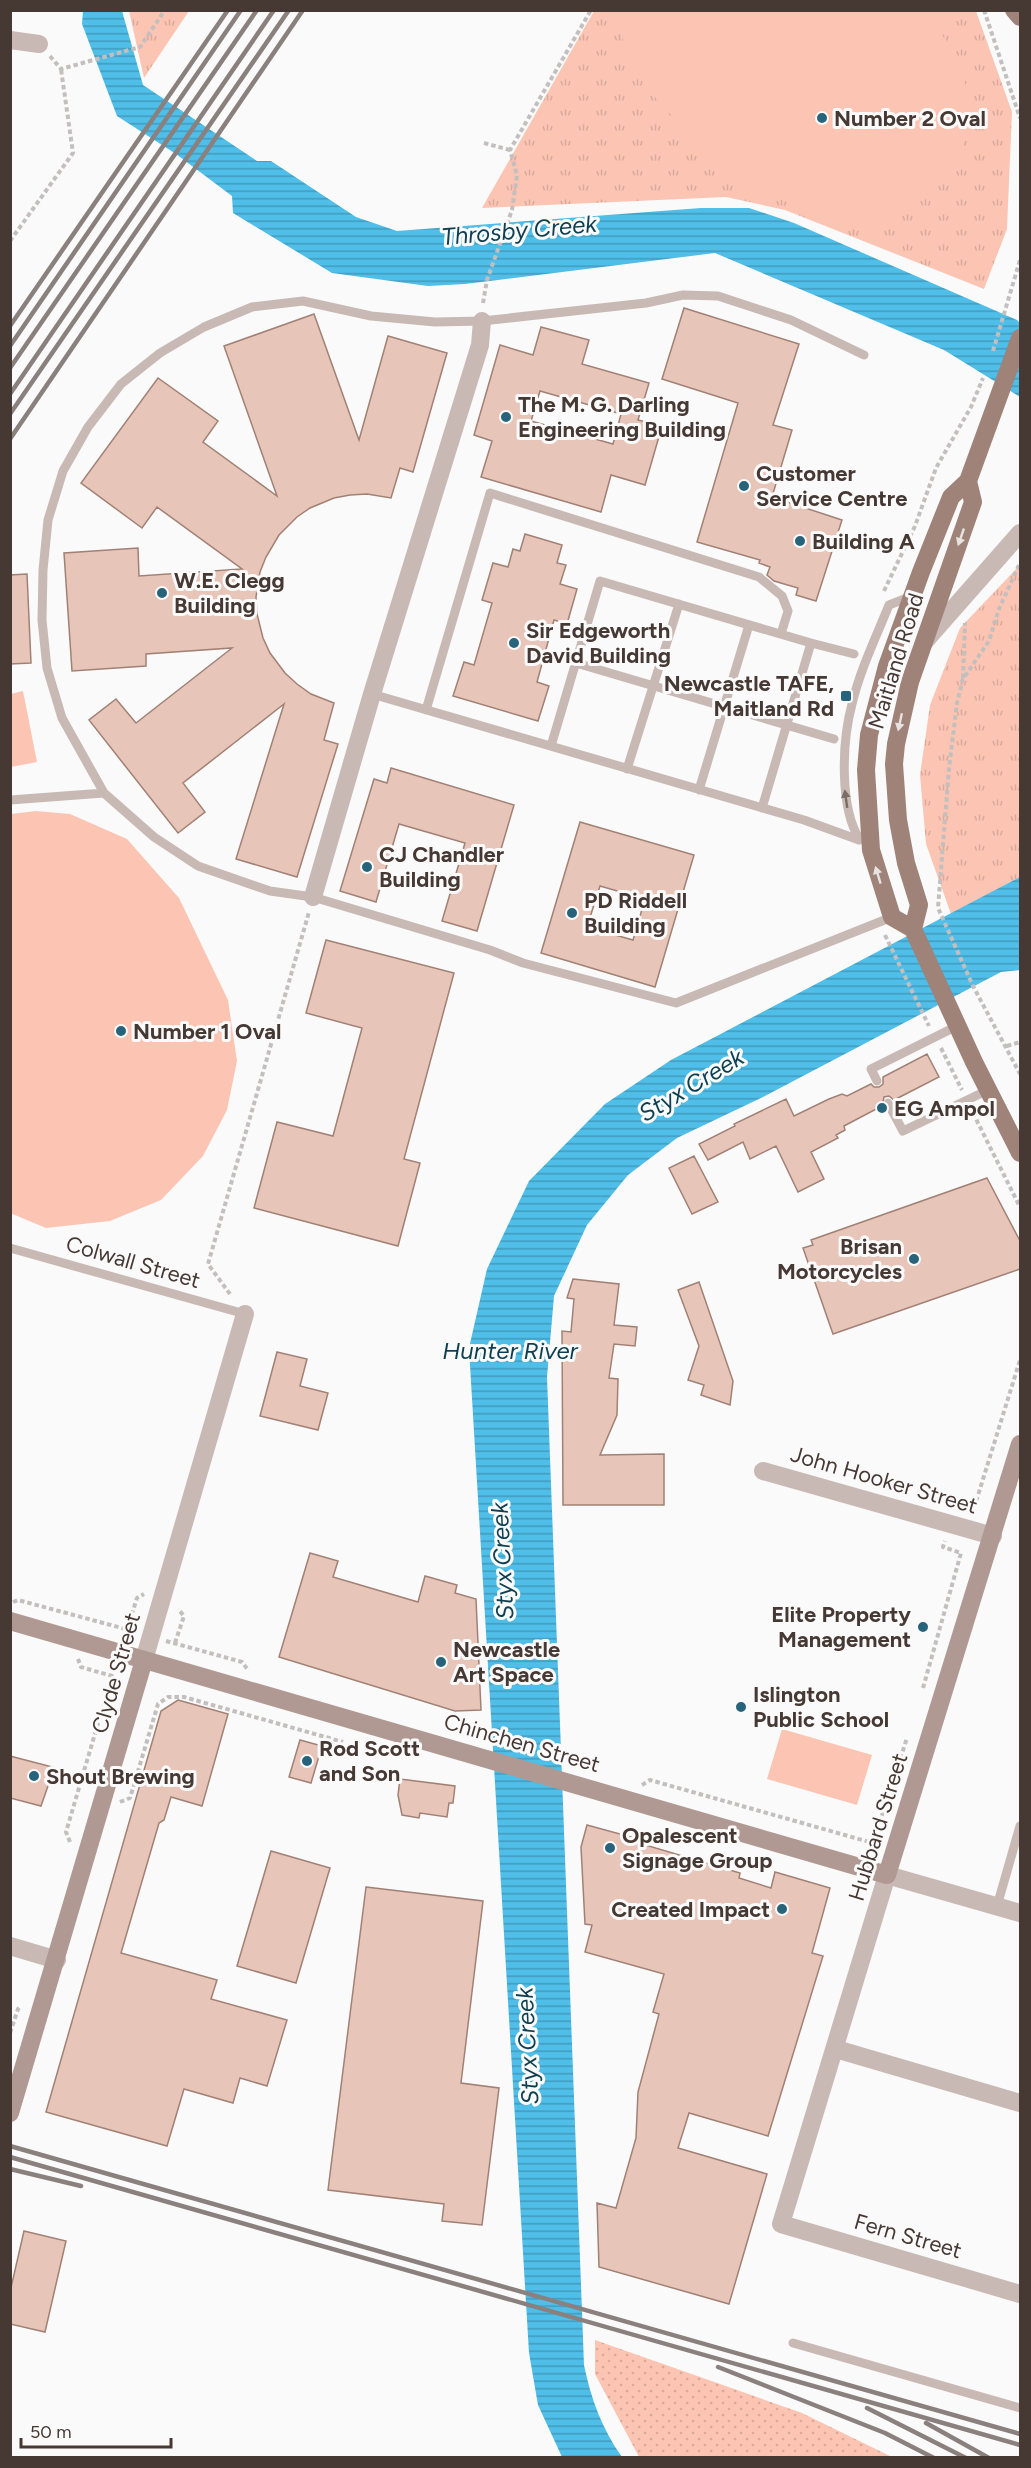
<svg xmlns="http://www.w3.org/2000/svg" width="1031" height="2468" font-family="Figtree,sans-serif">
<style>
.grass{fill:url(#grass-dots)}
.park{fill:url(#park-tufts)}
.pitch{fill:#fcc5b3}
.water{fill:url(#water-rules)}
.building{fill:#e8c5b9;stroke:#a18175;stroke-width:1.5;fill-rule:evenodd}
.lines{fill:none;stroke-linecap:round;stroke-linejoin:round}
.path{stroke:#c3bfbe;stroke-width:4;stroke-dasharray:4.5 3;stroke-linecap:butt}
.lane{stroke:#c9b9b4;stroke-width:9}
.street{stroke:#c9b9b4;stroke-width:18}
.secondary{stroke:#b09992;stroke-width:18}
.primary{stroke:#9f8379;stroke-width:18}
.rail{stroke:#8a817e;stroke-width:4.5}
.oneway{fill:#e8e2e0}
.oneway2{fill:#7a6c67}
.poi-dot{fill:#27647b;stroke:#fafafa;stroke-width:2}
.labels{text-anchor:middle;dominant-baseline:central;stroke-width:6;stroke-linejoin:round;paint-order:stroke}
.poi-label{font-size:22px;font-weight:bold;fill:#463833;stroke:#fafafa;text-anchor:start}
.street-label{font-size:22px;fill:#463833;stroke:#fafafa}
.water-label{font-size:24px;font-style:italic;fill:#0e3f50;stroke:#fafafa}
</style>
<defs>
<pattern id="grass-dots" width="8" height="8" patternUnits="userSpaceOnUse" patternTransform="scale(1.5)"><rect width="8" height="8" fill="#fcc5b3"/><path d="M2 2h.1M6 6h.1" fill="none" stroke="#d9aa9a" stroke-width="1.8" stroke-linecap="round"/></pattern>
<pattern id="park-tufts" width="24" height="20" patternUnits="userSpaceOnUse" patternTransform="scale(1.5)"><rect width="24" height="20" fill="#fcc5b3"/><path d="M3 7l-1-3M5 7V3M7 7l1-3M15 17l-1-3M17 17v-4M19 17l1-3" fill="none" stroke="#d9aa9a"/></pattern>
<pattern id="water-rules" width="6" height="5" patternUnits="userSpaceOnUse" patternTransform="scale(1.5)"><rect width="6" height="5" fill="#4fbee8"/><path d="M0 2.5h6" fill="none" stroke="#439bbd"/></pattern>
</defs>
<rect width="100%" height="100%" fill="#fafafa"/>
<!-- grass -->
<path class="grass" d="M595 2340 802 2413 892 2457H639L595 2374Z"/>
<!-- park -->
<path class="park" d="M129 11H189L144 78Z
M594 11H976L1012 112 1007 229 984 289 785 210 726 197 482 208Z
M1020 565V877L951 914 926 844 920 775 930 705 960 628Z"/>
<!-- pitch -->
<path class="pitch" d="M619 11H922C981 72 991 152 914 203 895 216 869 228 846 226 823 223 793 202 770 196 765 194 757 195 752 192 744 188 728 168 720 161 677 121 619 75 619 11Z
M23 691 37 762 11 767V694Z
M36 811 70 814 127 839 179 898 228 1000 237 1061 227 1110 203 1156 161 1200 110 1221 46 1228 10 1213 11 814Z
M782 1729 872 1755 857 1805 767 1779Z"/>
<!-- water -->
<path class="water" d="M83 11H122L143 85 257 161H271L356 217 397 231 701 208H749L794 223 1017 320 1020 323V397L944 350 715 253 465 284 428 286 332 273 233 213 232 196 176 154 117 116 82 24Z
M1020 877V970L1001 972 763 1097 677 1138 628 1175 587 1225 554 1296 547 1377 584 2365C591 2399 602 2429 622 2457H562L538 2405 529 2353 469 1348 487 1269 529 1181 605 1104 671 1060Z"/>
<!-- building -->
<path class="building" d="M684 308 799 344 773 425 792 430 772 497 842 520 816 601 796 595 798 588 774 581 767 575 770 567 759 563 760 560 697 542 738 403 662 379Z
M314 314 359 440 388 336 447 353 413 472 400 468 391 498 367 494 350 495 334 498 310 508 297 517 279 535 266 557 260 572 256 597 257 614 263 638 270 653 285 673 297 684 311 694 334 703 324 740 338 744 297 877 236 859 284 704 183 783 205 812 178 833 89 720 116 699 136 723 232 648 146 654V666L72 671 64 553 138 548 139 576 242 569 157 507 142 528 81 483 158 378 218 421 203 442 277 496 224 346Z
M541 327 589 340 582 364 649 383 638 420 662 426 645 485 611 475 601 512 481 477 492 441 474 435 500 345 533 355ZM540 391 621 414 613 444 531 421Z
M525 534 562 545 557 563 566 565 560 584 577 589 567 624 554 620 537 682 549 686 538 721 453 696 464 662 474 665 492 603 482 600 493 563 508 567 513 549 520 551Z
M27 574 31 663 10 664V575Z
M391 768 514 805 477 931 442 921 465 843 399 824 376 902 340 891 374 779 387 783Z
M580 822 694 855 655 987 541 953ZM600 886 645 899 633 940 587 927Z
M326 940 454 973 404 1159 420 1163 398 1246 254 1208 277 1122 333 1136 362 1028 306 1013Z
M927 1054 939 1077 894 1100 889 1096 884 1097 882 1106 844 1126 845 1130 836 1135 838 1138 811 1152 824 1179 798 1192 776 1146 750 1159 743 1142 708 1160 699 1144 735 1126 734 1124 786 1099 794 1116 829 1099 842 1094 847 1096 871 1084 874 1087H879L883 1084V1077Z
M694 1156 718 1202 692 1214 669 1168Z
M987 1178 1020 1241V1269L833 1334 803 1248 813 1245 811 1240Z
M573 1279 619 1284 614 1325 637 1327 635 1346 614 1344 609 1378 618 1379 617 1415 600 1455 664 1454V1505H563L562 1331 571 1332 574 1299 567 1298Z
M699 1282 733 1381 730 1405 701 1395 704 1385 688 1380 699 1346 678 1290Z
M277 1352 307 1359 300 1386 328 1393 318 1430 260 1416Z
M310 1553 338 1561 333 1577 418 1602 425 1576 457 1585 455 1593 476 1599 481 1710 455 1711 279 1657Z
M178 1700 228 1714 202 1806 171 1797 164 1820 159 1823 121 1953 217 1980 211 1999 287 2020 267 2086 240 2078 233 2103 184 2089 167 2146 46 2112 161 1711Z
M300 1740 322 1746 311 1783 289 1777Z
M10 1756 60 1769 56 1785 49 1783 41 1806 10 1798Z
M400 1779 455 1786 453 1803H449L447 1817 420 1813 419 1818 402 1815 398 1795Z
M587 1825 642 1840V1844L740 1873 739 1878 771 1888 775 1872 830 1888 812 1953 823 1956 768 2136 689 2113 678 2148 767 2174 729 2304 599 2267 597 2203 616 2208 636 2138 638 2092 659 2014 653 2012 664 1974 585 1952 592 1925 585 1924 581 1847Z
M271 1851 330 1868 296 1983 237 1966Z
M366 1887 483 1901 461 2083 499 2088 482 2225 442 2221 444 2204 328 2190Z
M24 2231 66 2241 45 2332 10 2324V2292Z"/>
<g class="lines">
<!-- path -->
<path class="path" d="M984 10 1020 118
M50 56 61 69 140 47 165 10
M484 143 510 150
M10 241 73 153 61 69
M483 303 487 280 512 210 517 175 510 150 591 10
M993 351 1020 260
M1019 565 999 609 989 641 963 679 957 703 949 768 938 908 973 986 1020 1074
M884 591 915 526 936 468 971 407 983 378
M963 678 965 623
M885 935 929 1026
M1007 1046 1020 1042
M941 1048 962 1090
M973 1113 1020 1207
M230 1294 208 1264 309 912
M955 1507 957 1500 975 1505 1020 1360
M13 1602 18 1600 133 1631
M127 1629 137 1598 144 1594
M166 1641 242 1662 248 1670
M175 1643 184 1616 178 1609
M923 1688 961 1553 943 1547 945 1541
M564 1759 568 1760
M642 1785 650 1780 873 1843 907 1738
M120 1802 130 1798 158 1704 168 1697H184L343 1742
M70 1842 66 1832 112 1676 81 1667 78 1659
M10 2033 18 2009 21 2006"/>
<!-- lane -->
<path class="lane" d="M864 355 791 320 718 296 683 295 646 303 482 321 435 322 371 316 303 301 252 307 204 327 160 353 121 384 88 427 63 471 48 520 43 570 42 620 47 668 62 718 104 793 154 837 198 866 270 891 313 897 490 950 523 963 676 1003 892 917
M811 643 854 654
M576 663 834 739
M372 694 804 820 859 840
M426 710 490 493 759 577 782 596 788 611 781 634
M551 746 600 581 811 643 762 808
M627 769 679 604
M699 790 749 625
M10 800 104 793
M860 840C839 808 842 741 852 704 860 670 876 637 889 605L912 596
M877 1081 871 1069 957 1026
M888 1103 903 1131 988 1090
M10 1248 245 1314
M997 1906 1020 1826
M793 2343 1020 2408"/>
<!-- street -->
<path class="street" d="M10 40 39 44
M925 641 1020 533
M313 897 372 694 480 345 482 321
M763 1471 993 1536
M144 1660 245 1314
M1020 1913 887 1875 781 2224 1020 2294
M10 1946 57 1960
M836 2049 1020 2103"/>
<!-- secondary -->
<path class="secondary" d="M10 1621 887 1875 1020 1444
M10 2113 144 1660"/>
<!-- primary -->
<path class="primary" d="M1014 10 1020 17
M1020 338 968 481 951 497 921 572 887 666 869 735 866 770 871 850 892 917 913 929 974 1062 1020 1153
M913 929 919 905 906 863 898 820 894 764 896 744 910 682 973 502 968 481"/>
<!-- rail -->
<path class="rail" d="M10 326 228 10
M10 346 241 10
M10 368 257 10
M10 394 274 10
M10 414 289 10
M10 439 303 10
M10 2146 1020 2434
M10 2157 1020 2445
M10 2169 81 2186
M718 2367 885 2433 934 2458
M867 2408 966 2458
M926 2423 989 2458"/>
</g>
<!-- one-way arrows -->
<defs><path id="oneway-solid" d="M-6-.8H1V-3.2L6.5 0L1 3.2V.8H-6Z" transform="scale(1.5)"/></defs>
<g class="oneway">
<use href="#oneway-solid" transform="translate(961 537) rotate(109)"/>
<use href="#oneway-solid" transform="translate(900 722) rotate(102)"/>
<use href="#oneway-solid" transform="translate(878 875) rotate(-107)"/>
</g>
<use class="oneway2" href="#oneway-solid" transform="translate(846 799) rotate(-98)"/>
<!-- markers -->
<g class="poi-dot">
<circle cx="822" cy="118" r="6"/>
<circle cx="506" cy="417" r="6"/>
<circle cx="744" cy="486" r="6"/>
<circle cx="800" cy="541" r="6"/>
<circle cx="162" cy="593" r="6"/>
<circle cx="514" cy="643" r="6"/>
<rect x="840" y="690" width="12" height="12" rx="3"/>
<circle cx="367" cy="867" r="6"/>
<circle cx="572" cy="913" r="6"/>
<circle cx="121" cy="1031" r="6"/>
<circle cx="882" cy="1108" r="6"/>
<circle cx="914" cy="1259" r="6"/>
<circle cx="923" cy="1627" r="6"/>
<circle cx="441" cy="1662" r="6"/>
<circle cx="741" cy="1707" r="6"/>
<circle cx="307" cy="1761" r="6"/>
<circle cx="34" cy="1776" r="6"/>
<circle cx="610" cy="1848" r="6"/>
<circle cx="782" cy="1909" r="6"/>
</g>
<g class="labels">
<!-- poi labels -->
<g class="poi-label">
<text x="834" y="118">Number 2 Oval</text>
<text x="518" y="404">The M. G. Darling<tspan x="518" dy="25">Engineering Building</tspan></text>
<text x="756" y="473">Customer<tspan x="756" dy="25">Service Centre</tspan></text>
<text x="812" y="541">Building A</text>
<text x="174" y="580">W.E. Clegg<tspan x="174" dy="25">Building</tspan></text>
<text x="526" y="630">Sir Edgeworth<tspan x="526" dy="25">David Building</tspan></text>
<text x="834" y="683" text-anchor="end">Newcastle TAFE,<tspan x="834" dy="25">Maitland Rd</tspan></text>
<text x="379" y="854">CJ Chandler<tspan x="379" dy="25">Building</tspan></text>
<text x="584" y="900">PD Riddell<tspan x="584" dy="25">Building</tspan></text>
<text x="133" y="1031">Number 1 Oval</text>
<text x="894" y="1108">EG Ampol</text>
<text x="902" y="1246" text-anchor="end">Brisan<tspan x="902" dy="25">Motorcycles</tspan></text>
<text x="911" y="1614" text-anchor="end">Elite Property<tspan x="911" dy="25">Management</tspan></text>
<text x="453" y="1649">Newcastle<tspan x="453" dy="25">Art Space</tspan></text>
<text x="753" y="1694">Islington<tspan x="753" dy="25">Public School</tspan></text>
<text x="319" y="1748">Rod Scott<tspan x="319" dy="25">and Son</tspan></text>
<text x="46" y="1776">Shout Brewing</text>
<text x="622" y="1835">Opalescent<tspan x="622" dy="25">Signage Group</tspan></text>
<text x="770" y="1909" text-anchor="end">Created Impact</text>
</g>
<!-- street labels -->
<g class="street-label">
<text transform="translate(896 661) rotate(-73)">Maitland Road</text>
<text transform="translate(133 1262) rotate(16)">Colwall Street</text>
<text transform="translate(884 1480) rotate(16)">John Hooker Street</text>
<text transform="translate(116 1673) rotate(-74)">Clyde Street</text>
<text transform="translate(522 1743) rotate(16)">Chinchen Street</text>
<text transform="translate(878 1827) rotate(-73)">Hubbard Street</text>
<text transform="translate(908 2236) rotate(16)">Fern Street</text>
</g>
<!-- water labels -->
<g class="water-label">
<text transform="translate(519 230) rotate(-5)">Throsby Creek</text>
<text transform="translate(691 1085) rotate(-31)">Styx Creek</text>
<text x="510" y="1350">Hunter River</text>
<text transform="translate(502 1561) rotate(-93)">Styx Creek</text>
<text transform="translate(527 2046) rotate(-93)">Styx Creek</text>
</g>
</g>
<!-- border -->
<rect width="1031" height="2468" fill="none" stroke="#463833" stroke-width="24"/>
<!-- scale -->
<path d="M21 2438v9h150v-9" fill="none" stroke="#463833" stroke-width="3"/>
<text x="30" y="2438" font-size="18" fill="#463833" stroke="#fafafa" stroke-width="4.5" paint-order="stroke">50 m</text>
</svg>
